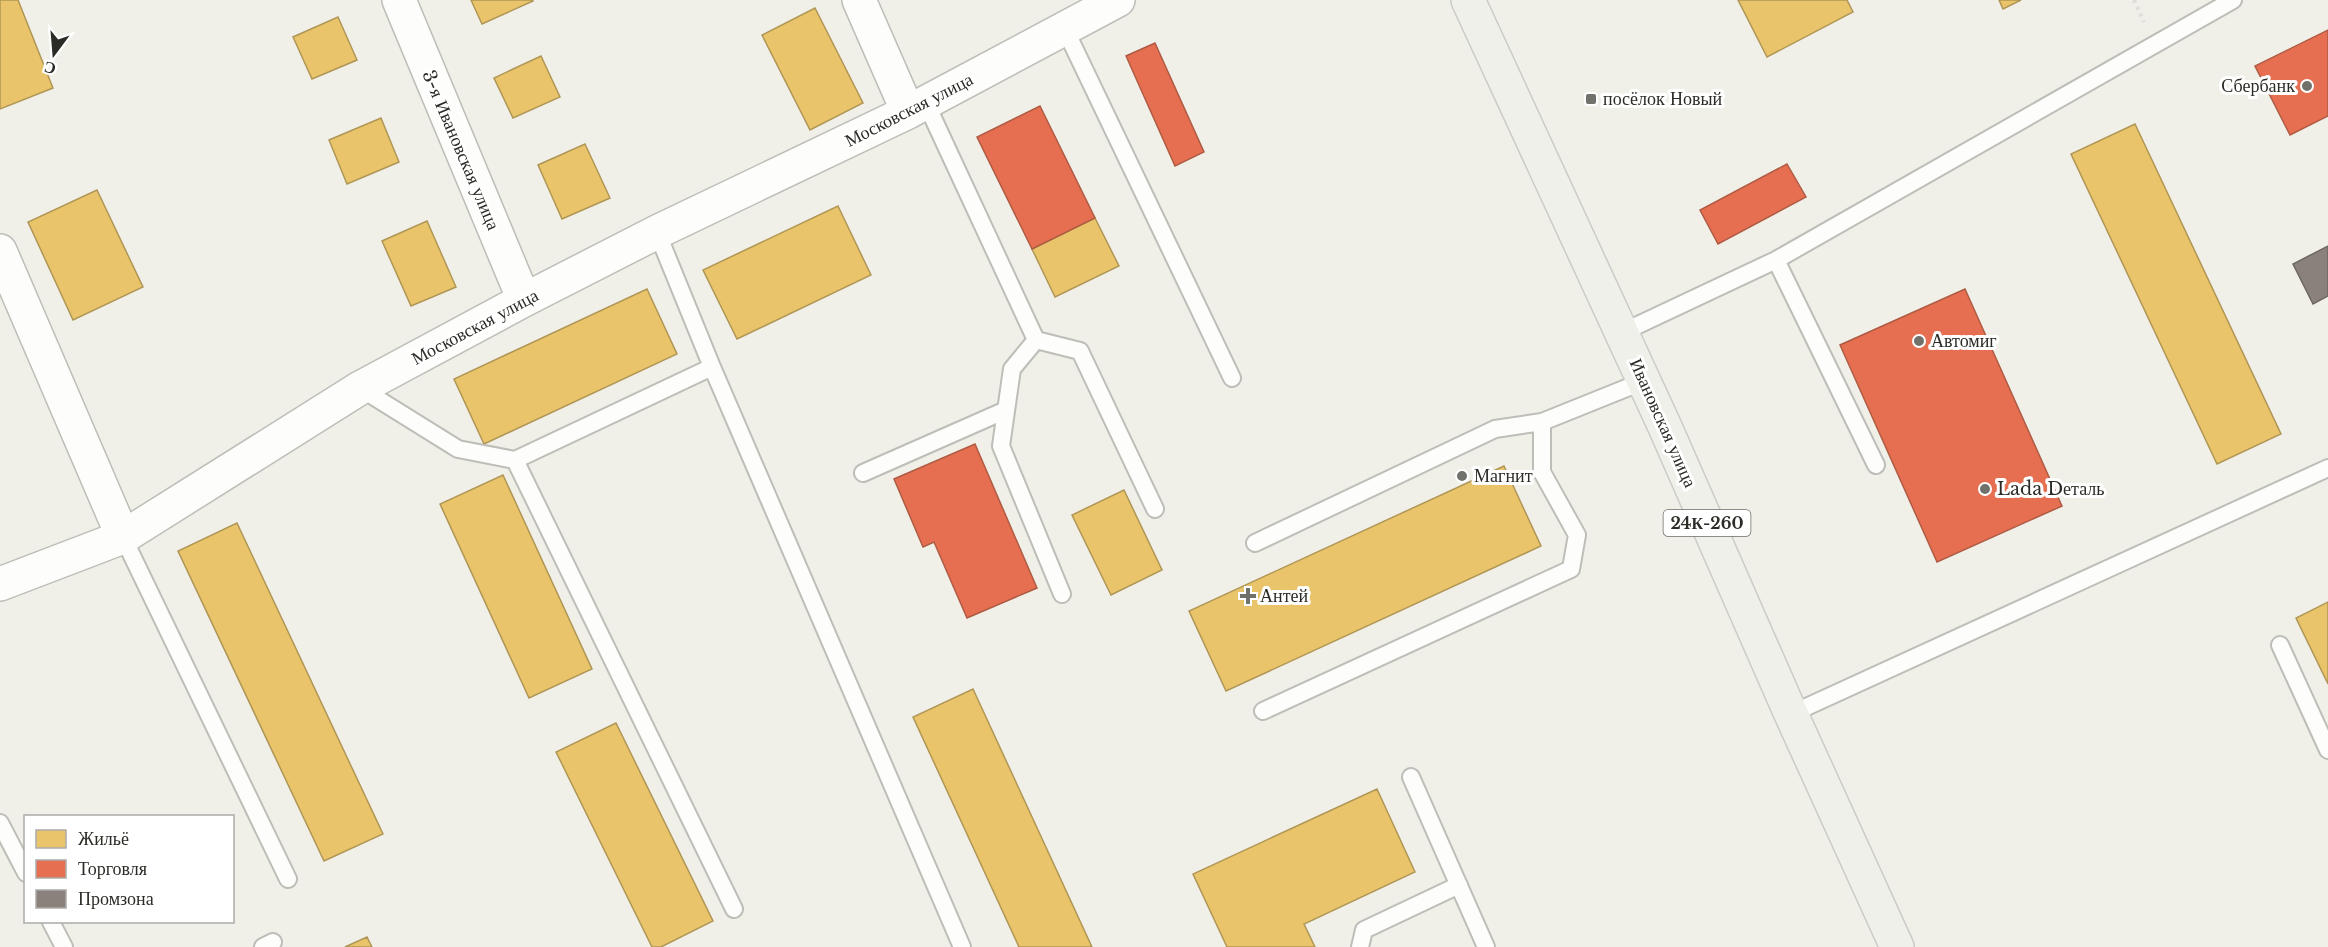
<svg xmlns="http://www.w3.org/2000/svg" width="2328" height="947" font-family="'Libre Baskerville',serif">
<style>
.homes{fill:#e9c46a;stroke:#b09656;stroke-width:1.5}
.shops{fill:#e76f51;stroke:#af5b44;stroke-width:1.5}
.industry{fill:#8a817c;stroke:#6e6862;stroke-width:1.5}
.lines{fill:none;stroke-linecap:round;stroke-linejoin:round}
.lane-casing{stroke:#bebeb9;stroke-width:20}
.street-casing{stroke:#bebeb9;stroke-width:36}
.primary-casing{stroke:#cbcbc8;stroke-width:36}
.path{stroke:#ddddda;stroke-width:4;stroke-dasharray:3 4.5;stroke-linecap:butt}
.lane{stroke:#fdfdfc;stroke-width:16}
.street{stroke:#fdfdfc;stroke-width:33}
.primary{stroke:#f0f0ea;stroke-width:33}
.poi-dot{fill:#71716b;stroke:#fff;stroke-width:2}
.labels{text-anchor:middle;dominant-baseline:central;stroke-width:6;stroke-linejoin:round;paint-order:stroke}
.shield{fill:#fff;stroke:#6b6b68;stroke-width:1.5}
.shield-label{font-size:16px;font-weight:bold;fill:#2c2c27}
.poi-label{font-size:18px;fill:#2c2c27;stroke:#fff;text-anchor:start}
.street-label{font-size:18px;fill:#2c2c27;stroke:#fff}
</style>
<rect width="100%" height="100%" fill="#f0f0e8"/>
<!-- homes -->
<path class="homes" d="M0 0H18L53 88 0 109Z
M471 0H532L533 1 482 24Z
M1738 0H1847L1853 12 1767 57Z
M1999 0H2021L2003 9Z
M815 8 863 103 810 130 762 35Z
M338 17 357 60 312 79 293 37Z
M541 56 560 97 513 118 494 78Z
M381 118 399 162 347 184 329 140Z
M2135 124 2281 434 2217 464 2071 154Z
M585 144 610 198 562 219 538 165Z
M97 190 143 287 73 320 28 222Z
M838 206 871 275 737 339 703 270Z
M1095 218 1119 266 1055 297 1032 249Z
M427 221 456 287 411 306 382 241Z
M647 289 677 354 484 444 454 379Z
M1504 466 1541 546 1226 691 1189 611Z
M503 475 592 669 529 698 440 504Z
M1124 490 1162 570 1111 595 1072 515Z
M237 523 383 834 324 861 178 551Z
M2328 602V684L2296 618Z
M973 689 1092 947H1019L913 717Z
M616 723 713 921 661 947H652L556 752Z
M1377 789 1415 872 1304 924 1315 947H1227L1193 874Z
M367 937 372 947H345Z"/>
<!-- shops -->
<path class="shops" d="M2328 30V116L2290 135 2255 66Z
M1155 43 1204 152 1175 166 1126 56Z
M1040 106 1095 218 1032 249 977 137Z
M1787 164 1806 197 1718 244 1700 210Z
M1965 289 2062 506 1937 562 1840 345Z
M975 444 1037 588 967 618 934 542 923 547 894 479Z"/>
<!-- industry -->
<path class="industry" d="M2328 246V296L2313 304 2293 264Z"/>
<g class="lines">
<defs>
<path id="lane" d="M1065 29 1232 378
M926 103 1036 340 1080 351 1155 509
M657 232 712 367 962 947
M1776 260 1876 465
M1621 333 1776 260 2233 0
M1036 340 1012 369 1001 446 1062 594
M712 367 515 460 734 909
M360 388 458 449 515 460
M863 473 1006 410
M123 537 288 879
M1255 543 1495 429 1542 422
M2280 645 2328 750
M1263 711 1571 569 1577 535 1542 472V422L1644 381
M1791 714 2328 468
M1411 777 1486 947
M0 823 26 873
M51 922 64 947
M263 947 273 942
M1360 947 1364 930 1459 885"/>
<path id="street" d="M399 0 524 300
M859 0 908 112
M0 251 123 537 360 388 524 300 657 232 908 112 1118 0
M0 584 123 537"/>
<path id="primary" d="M1468 0 1665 427 1791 714 1897 947"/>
</defs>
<!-- lane casing -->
<use href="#lane" class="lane-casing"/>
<!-- street casing -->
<use href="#street" class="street-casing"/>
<!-- primary casing -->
<use href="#primary" class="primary-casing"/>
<!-- path -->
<path class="path" d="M2134 0 2144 22"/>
<!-- lane -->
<use href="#lane" class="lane"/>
<!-- street -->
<use href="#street" class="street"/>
<!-- primary -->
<use href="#primary" class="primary"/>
</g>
<!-- markers -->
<g class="poi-dot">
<circle cx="2307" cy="86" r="6"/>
<rect x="1585" y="93" width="12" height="12" rx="3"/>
<circle cx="1919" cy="341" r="6"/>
<circle cx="1462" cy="476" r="6"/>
<circle cx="1985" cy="489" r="6"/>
<path d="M1245 587h6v6h6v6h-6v6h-6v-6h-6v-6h6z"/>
</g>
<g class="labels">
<!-- shield labels -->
<rect class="shield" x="1663.5" y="510" width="87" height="26" rx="4.5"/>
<g class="shield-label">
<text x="1707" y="523">24К-260</text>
</g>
<!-- poi labels -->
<g class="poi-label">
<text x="2295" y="86" text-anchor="end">Сбербанк</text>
<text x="1603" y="99">посёлок Новый</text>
<text x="1931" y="341">Автомиг</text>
<text x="1474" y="476">Магнит</text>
<text x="1997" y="489">Lada Dеталь</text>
<text x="1260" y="596">Антей</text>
</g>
<!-- street labels -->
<g class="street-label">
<text transform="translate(909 110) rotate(-27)">Московская улица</text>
<text transform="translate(461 150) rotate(67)">3-я Ивановская улица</text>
<text transform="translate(475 327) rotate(-28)">Московская улица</text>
<text transform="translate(1663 423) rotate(66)">Ивановская улица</text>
</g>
</g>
<!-- legend -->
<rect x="24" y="815" width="210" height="108" fill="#ffffff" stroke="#ababa9" stroke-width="1.5"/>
<rect x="36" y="830" width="30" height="18" fill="#e9c46a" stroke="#ababa9" stroke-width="1.5"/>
<text x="78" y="845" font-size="18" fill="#2c2c27">Жильё</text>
<rect x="36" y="860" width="30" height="18" fill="#e76f51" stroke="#ababa9" stroke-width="1.5"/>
<text x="78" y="875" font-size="18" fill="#2c2c27">Торговля</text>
<rect x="36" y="890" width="30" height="18" fill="#8a817c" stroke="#ababa9" stroke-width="1.5"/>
<text x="78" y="905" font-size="18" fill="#2c2c27">Промзона</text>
<!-- north arrow -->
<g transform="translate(54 54) rotate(196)" stroke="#ffffff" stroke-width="4.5" paint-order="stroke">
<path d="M0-4.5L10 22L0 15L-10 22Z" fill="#2c2c27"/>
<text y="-9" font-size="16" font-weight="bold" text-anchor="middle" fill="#2c2c27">С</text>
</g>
</svg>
